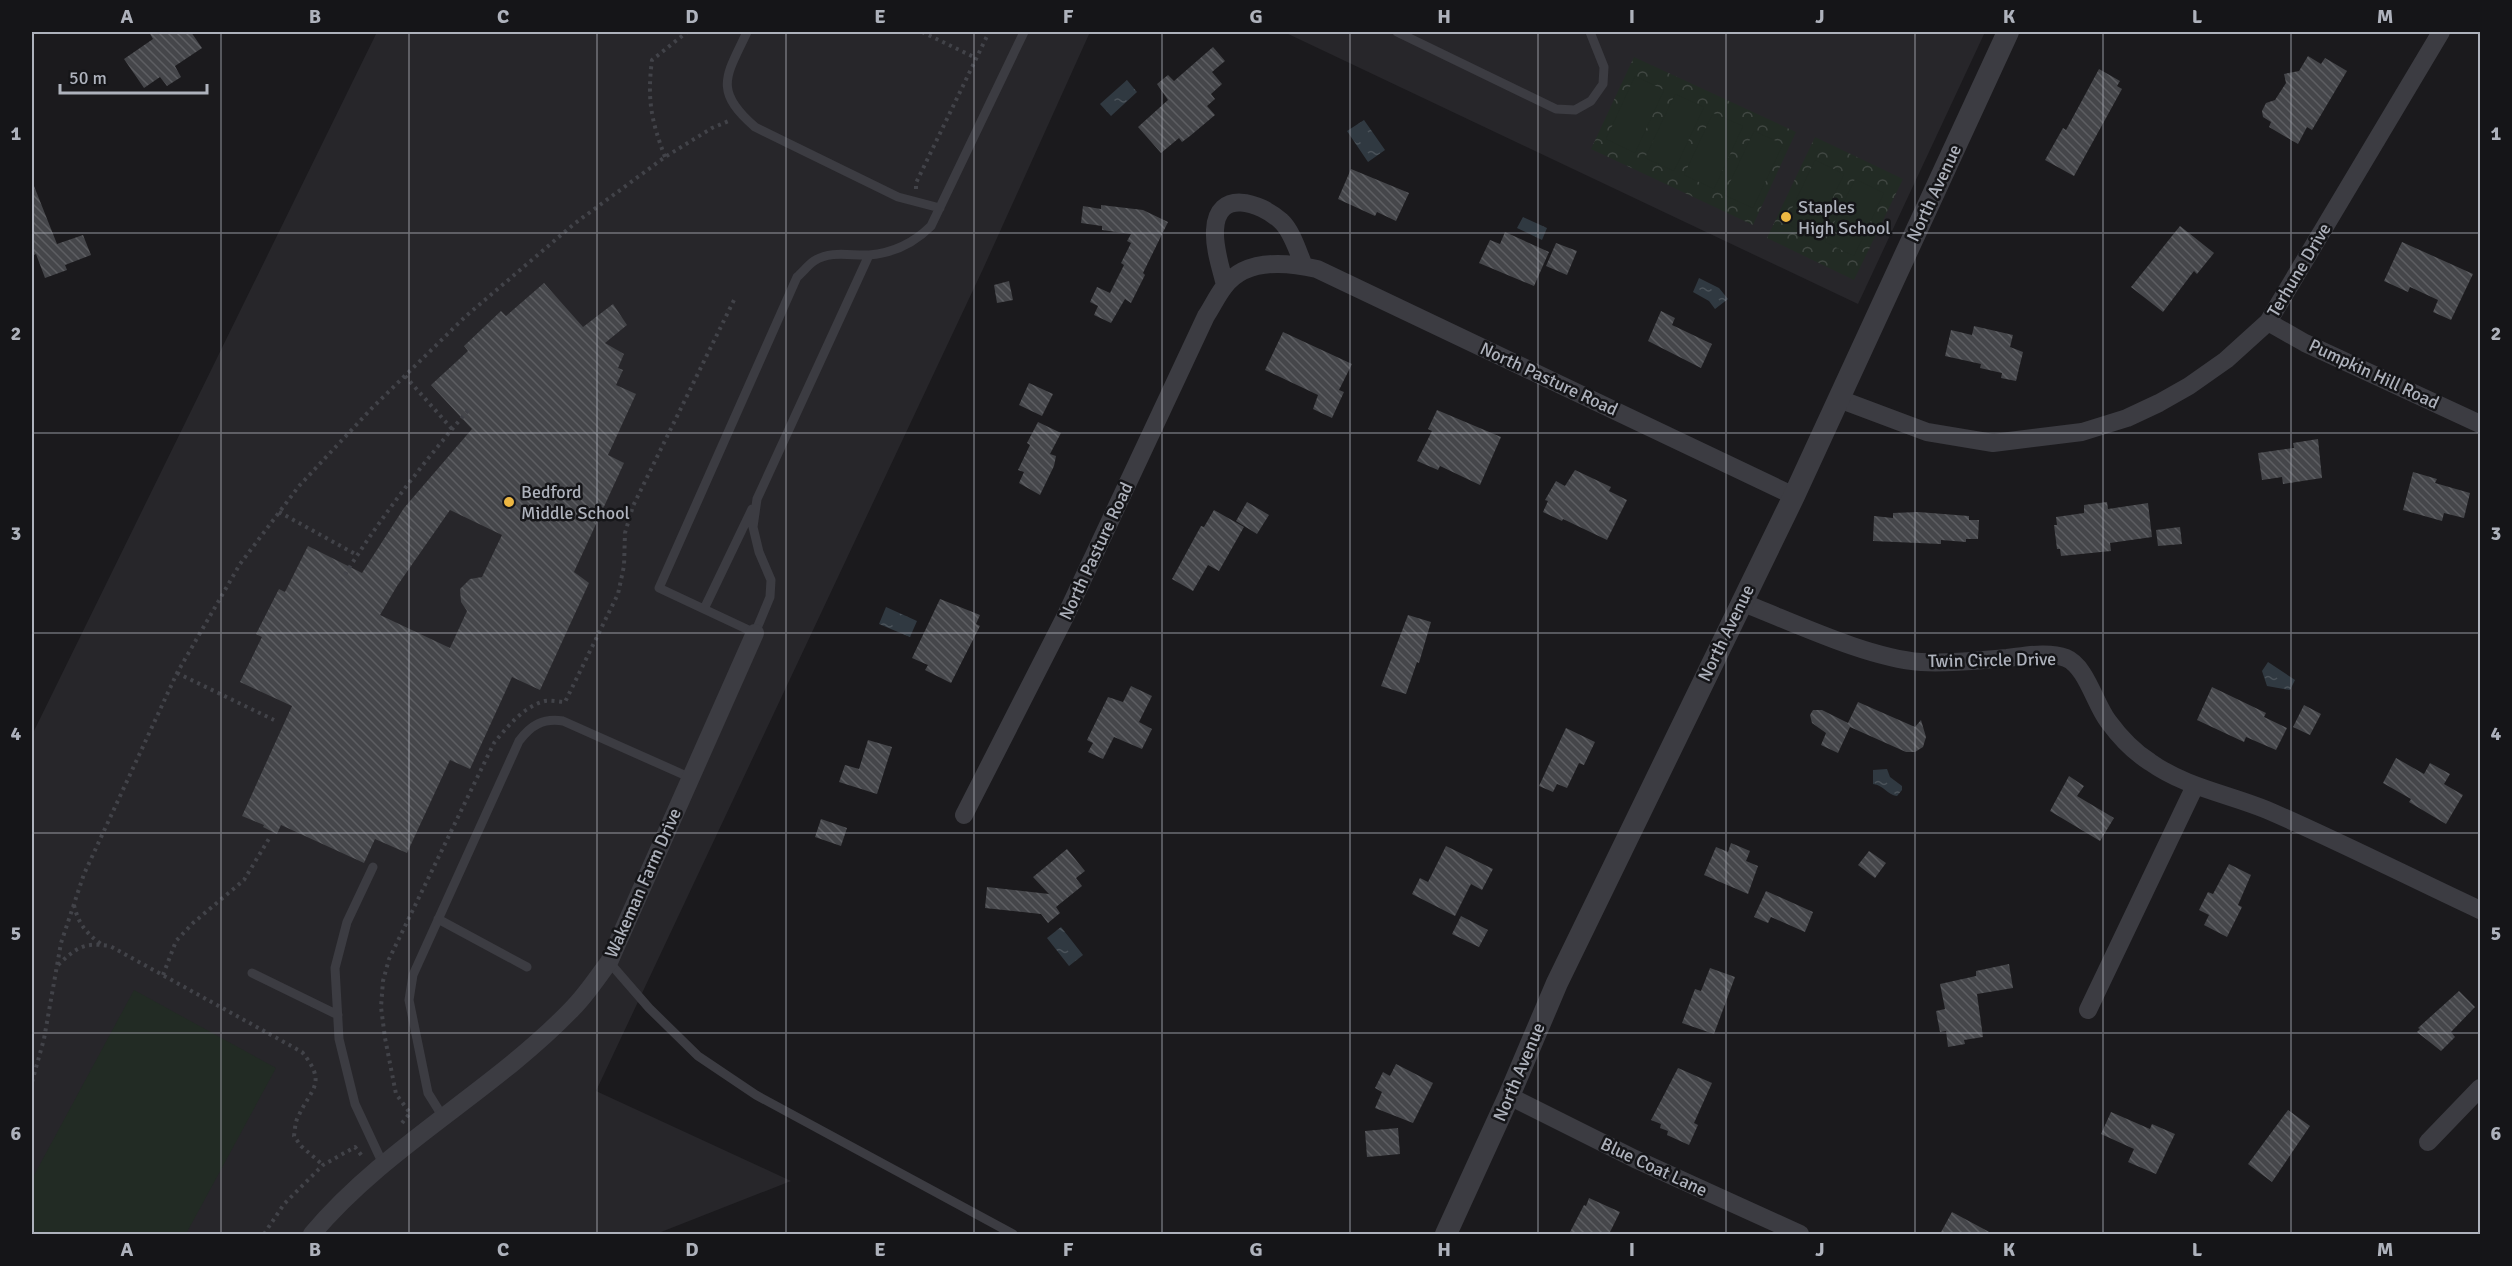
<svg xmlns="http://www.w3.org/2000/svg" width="2512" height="1266" font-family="Signika,sans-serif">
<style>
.built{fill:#27262a}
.park{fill:url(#park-crowns)}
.pitch{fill:#222b24}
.water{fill:url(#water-ripples)}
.building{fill:url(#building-back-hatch);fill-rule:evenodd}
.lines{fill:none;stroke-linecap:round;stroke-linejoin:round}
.path{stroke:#424349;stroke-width:4;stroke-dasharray:3 4.5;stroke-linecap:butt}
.service{stroke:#3c3c42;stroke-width:9}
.minor{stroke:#3c3c42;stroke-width:18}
.tertiary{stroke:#3c3c42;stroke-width:22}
.grid{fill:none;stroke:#aeb2bc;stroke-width:1.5;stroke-opacity:0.55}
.poi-dot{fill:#edb742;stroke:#151518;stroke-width:2}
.labels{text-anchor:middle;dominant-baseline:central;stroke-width:5;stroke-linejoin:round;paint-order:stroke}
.street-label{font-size:18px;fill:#aeb2bc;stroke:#151518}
.poi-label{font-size:18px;fill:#aeb2bc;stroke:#151518;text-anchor:start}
.neatline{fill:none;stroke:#aeb2bc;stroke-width:2}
.grid-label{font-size:20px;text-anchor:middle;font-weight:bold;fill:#aeb2bc}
</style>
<defs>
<pattern id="park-crowns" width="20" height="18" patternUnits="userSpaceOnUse" patternTransform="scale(1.5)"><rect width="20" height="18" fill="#222b24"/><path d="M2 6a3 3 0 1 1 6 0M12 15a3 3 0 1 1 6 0" fill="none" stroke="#404742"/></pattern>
<pattern id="water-ripples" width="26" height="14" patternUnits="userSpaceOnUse" patternTransform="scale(1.5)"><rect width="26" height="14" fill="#303941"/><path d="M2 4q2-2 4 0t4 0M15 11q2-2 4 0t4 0" fill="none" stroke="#4b535a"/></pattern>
<pattern id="building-back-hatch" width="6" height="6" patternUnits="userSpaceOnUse" patternTransform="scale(1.5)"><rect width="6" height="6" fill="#45464a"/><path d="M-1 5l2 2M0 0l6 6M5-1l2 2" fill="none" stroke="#5d5e62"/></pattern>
</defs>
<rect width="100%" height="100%" fill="#1b1a1d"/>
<!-- built -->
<path class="built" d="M377 32H1090L983 269 596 1091 791 1181 656 1234H32V735Z
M1284 32H1985L1858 304Z"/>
<!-- park -->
<path class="park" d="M1634 57 1796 132 1753 225 1591 149Z
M1815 137 1903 179 1854 280 1767 238Z"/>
<!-- pitch -->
<path class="pitch" d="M1635 76 1664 90 1635 153 1606 139Z
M1675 94 1704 107 1674 171 1645 158Z
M1713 113 1743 126 1714 189 1684 175Z
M1754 131 1783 144 1753 208 1724 195Z
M1815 160 1844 174 1814 237 1785 223Z
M1855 179 1884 193 1854 256 1825 242Z
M134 990 276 1068 186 1234H32V1179Z"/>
<!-- water -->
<path class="water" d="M1127 80 1137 92 1111 116 1100 104Z
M1364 120 1385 150 1368 162 1347 131Z
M1523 217 1547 228 1542 240 1517 228Z
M1699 278 1719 288 1728 299 1715 309 1709 301 1693 292Z
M886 607 917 621 910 637 879 624Z
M2268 662 2295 680 2290 690 2267 686 2262 671Z
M1887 769 1890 777 1902 786V790L1897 796C1887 795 1884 785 1873 784V770Z
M1061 927 1083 955 1069 966 1047 938Z"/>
<!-- building -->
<path class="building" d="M149 32H191L202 48 175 66 181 77 167 86 160 77 144 88 124 59 153 39Z
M1213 47 1225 61 1212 72 1222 84 1211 94 1215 99 1207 106 1215 115 1190 136 1182 142 1179 138 1161 153 1138 127 1168 100 1157 84 1168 75 1174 81Z
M2308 56 2321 64 2325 58 2347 71 2312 130 2307 127 2298 144 2269 127 2271 122 2263 117 2262 111 2266 103 2275 100 2286 83 2284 74 2299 71Z
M2099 69 2120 81 2117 86 2122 89 2074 176 2045 160 2063 128 2066 130Z
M1351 169 1409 193 1396 221 1377 212 1375 216 1338 199Z
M32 181 57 244 83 235 91 255 65 265 67 270 45 278 36 254 32 256Z
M1101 205 1143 210 1168 222 1143 273 1145 275 1131 303 1125 299 1111 323 1094 315 1098 306 1090 302 1097 287 1110 293 1124 265 1121 263 1131 243 1127 241 1131 234 1102 230V226L1081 223 1083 206 1101 209Z
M2180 226 2214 253 2197 274 2194 271 2163 312 2131 287Z
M1505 232 1549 252 1534 286 1479 263 1490 240 1500 244Z
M2402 242 2473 274 2451 320 2433 312 2438 300 2410 287 2408 292 2384 281Z
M1556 243 1577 251 1567 275 1546 266Z
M1009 281 1013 300 997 303 994 285Z
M544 283 583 327 613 304 627 325 605 343 624 354 618 368 623 370 616 385 636 394 608 455 624 463 574 572 589 583 540 690 512 677 470 769 450 760 407 853 375 839 364 863 281 825 277 834 263 827 264 825 242 816 292 706 240 682 262 637 256 634 279 589 285 592 308 546 362 573 404 508 472 429 431 385 468 351 464 346 501 311 506 316ZM450 510 502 535 482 577 470 579 460 589 461 602 467 611 450 648 380 615 397 586Z
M1661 311 1675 318 1672 325 1712 344 1701 368 1648 341Z
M1974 326 2013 335 2010 347 2023 352 2016 381 2001 378 2002 373 1980 368 1981 364 1945 356 1951 330 1972 335Z
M1283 332 1352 364 1339 390 1344 392 1332 418 1313 409 1318 395 1265 370Z
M1029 383 1053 394 1042 416 1019 405Z
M1437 410 1501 437 1480 485 1440 466 1438 470 1417 461 1432 431 1428 429Z
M1038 422 1061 433 1050 454 1056 456 1054 466 1040 495 1019 483 1024 472 1018 470 1030 445 1027 443Z
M2318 439 2322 478 2283 484 2282 477 2262 480 2258 453 2294 448 2293 443Z
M1575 470 1611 487 1609 491 1627 500 1607 540 1563 519 1562 521 1543 512 1548 501 1545 500 1556 481 1565 486Z
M2413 472 2437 479 2435 483 2470 493 2464 518 2444 513 2442 521 2403 510Z
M1247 502 1269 515 1257 534 1236 521Z
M2107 502 2108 509 2148 503 2152 537 2110 543 2111 551 2061 556 2060 549H2057L2054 525H2057L2056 517 2084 513V505Z
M1214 510 1244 527 1219 571 1208 565 1193 591 1172 579 1201 526 1204 527Z
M1918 512 1969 516V520H1979L1978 539H1966V542L1941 540V544L1873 541 1874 516 1893 518V513Z
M2180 527 2182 544 2158 546 2156 530Z
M940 599 980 615 976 624 980 626 951 683 925 670 928 665 912 658Z
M1408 615 1431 622 1419 663 1417 662 1406 694 1381 686Z
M1131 686 1152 696 1139 722 1152 729 1142 749 1114 737 1103 759 1088 752 1093 743 1087 740 1108 697 1123 702Z
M2212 687 2266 713 2264 717 2287 728 2276 750 2246 737 2244 742 2197 720Z
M1858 702 1915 727 1921 720 1926 737 1923 747 1915 752H1906L1850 727 1838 753 1821 745 1826 733 1812 723 1810 715 1813 710H1822L1848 723Z
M2304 705 2321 714 2310 735 2293 727Z
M1566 728 1595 742 1584 765 1579 763 1567 788 1557 784 1553 792 1539 786Z
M868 740 892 747 877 794 839 782 845 765 859 769Z
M2396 758 2424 774 2430 763 2450 774 2444 784 2463 795 2446 824 2409 802 2411 799 2383 783Z
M2069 776 2084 786 2077 796 2114 818 2100 841 2050 811Z
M821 819 847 828 841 846 815 837Z
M1731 843 1750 851 1746 861 1758 866 1748 894 1704 875 1716 847 1728 852Z
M1446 846 1493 869 1482 890 1471 884 1455 916 1412 894 1420 878 1428 882Z
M1067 849 1085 871 1076 878 1082 886 1056 907 1060 913 1048 923 1041 914 985 908 987 887 1049 894 1033 877Z
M1869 851 1886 863 1875 878 1858 865Z
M2229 864 2251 875 2238 905 2242 907 2227 937 2204 925 2209 915 2199 910 2208 892 2213 894Z
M1766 891 1813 912 1805 932 1771 917 1768 923 1754 917Z
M1461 916 1488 930 1479 947 1452 934Z
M2009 964 2013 988 1977 994 1983 1037 1964 1040 1965 1044 1948 1047 1946 1031 1940 1032 1936 1011 1945 1009 1940 984 1976 976V971Z
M1710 968 1735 977 1714 1034 1682 1023 1695 989 1701 991Z
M2459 991 2475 1007 2451 1032 2455 1037 2441 1051 2417 1032 2420 1029 2418 1028Z
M1396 1064 1433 1083 1413 1123 1375 1108 1382 1092 1375 1088 1383 1072 1390 1076Z
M1678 1068 1712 1083 1694 1123 1698 1125 1689 1145 1667 1135 1668 1131 1660 1128 1661 1124 1651 1120Z
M2288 1110 2310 1126 2272 1182 2248 1164Z
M2111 1112 2150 1129 2152 1124 2175 1134 2156 1174 2128 1162 2134 1149 2101 1134Z
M1398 1128 1400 1154 1367 1157 1365 1131Z
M1589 1198 1620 1212 1609 1234H1569L1584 1205 1586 1206Z
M1952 1212 1993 1234H1940Z"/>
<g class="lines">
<!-- path -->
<path class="path" d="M922 32 976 58
M665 157C651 120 647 99 652 60L687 32
M916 189V183L989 32
M405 376 452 429
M279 512 357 555
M341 581C379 519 423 463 470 408
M177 673 274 720
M74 905C78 923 86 933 101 944
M58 965C77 947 84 942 110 946L302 1052C328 1084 311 1088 298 1117 295 1122 295 1130 294 1136L301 1146 323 1165
M163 975 176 941 193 923 244 880 270 837
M32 1082 44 1039 61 943 84 874 177 673 240 564 299 486 373 407 466 316 574 224 665 157 712 128 731 120
M402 1123 410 1113 396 1094 385 1038 381 1007 383 981 389 959 494 743C507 727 524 706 545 701 551 700 559 702 565 702L618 594 624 566 625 533 633 506 734 300
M264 1234 284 1204 323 1165 355 1147 362 1156 364 1154"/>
<!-- service -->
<path class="service" d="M747 32C727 75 712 90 755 127L898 197 940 208
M1397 32 1556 109 1575 110 1591 101 1603 84 1604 67 1590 32
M869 255 757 499 753 527 759 552 771 580 770 597 755 633 659 588 797 277C803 272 808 265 814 261 831 250 851 256 869 255 894 253 914 243 931 226L1024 32
M704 609 752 509
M373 867 347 922 335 968 339 1039 355 1104 383 1164
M438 919 527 967
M609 962 649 1008 698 1056 756 1095 1013 1234
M252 973 338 1015
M443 1117 428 1093 409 1000 413 975 519 741C531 725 543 718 563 721L691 778"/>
<!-- minor -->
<path class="minor" d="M1225 285C1221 268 1214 249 1215 230 1217 188 1260 202 1281 221 1292 231 1298 252 1304 266
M2268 322 2305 343 2480 424
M1839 399 1927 432 1993 443 2082 432 2127 418 2159 403 2189 386 2226 360 2268 322 2441 32
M1741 602C1793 622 1867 658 1921 662 1950 664 1979 660 2007 658 2025 656 2048 651 2066 658 2086 666 2095 704 2108 721 2119 736 2134 752 2150 762 2185 787 2228 794 2267 810 2339 841 2409 877 2480 910
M964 815 1066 615 1206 316C1212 307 1217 296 1224 287 1245 258 1287 262 1317 269L1794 496
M2088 1010 2195 786
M1509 1096 1635 1159 1800 1234
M2428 1142 2480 1088
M312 1234C386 1146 492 1092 572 1009 586 995 597 978 609 962L755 633"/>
<!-- tertiary -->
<path class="tertiary" d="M1446 1234 1509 1096 1557 983 1794 496 2008 32"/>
</g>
<!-- grid -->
<path class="grid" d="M221 32V1234M409 32V1234M597 32V1234M786 32V1234M974 32V1234M1162 32V1234M1350 32V1234M1538 32V1234M1726 32V1234M1915 32V1234M2103 32V1234M2291 32V1234M32 233H2480M32 433H2480M32 633H2480M32 833H2480M32 1033H2480"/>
<!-- markers -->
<g class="poi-dot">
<circle cx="1786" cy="217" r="6"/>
<circle cx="509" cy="502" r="6"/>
</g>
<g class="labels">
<!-- street labels -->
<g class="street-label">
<text transform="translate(1934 193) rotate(-65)">North Avenue</text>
<text transform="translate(2299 270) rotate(-59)">Terhune Drive</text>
<text transform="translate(2374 374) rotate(25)">Pumpkin Hill Road</text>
<text transform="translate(1549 379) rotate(25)">North Pasture Road</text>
<text transform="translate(1096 551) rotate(-65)">North Pasture Road</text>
<text transform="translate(1726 633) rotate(-64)">North Avenue</text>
<text transform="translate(1992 660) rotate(-1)">Twin Circle Drive</text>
<text transform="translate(643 883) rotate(-66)">Wakeman Farm Drive</text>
<text transform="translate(1519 1072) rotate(-67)">North Avenue</text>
<text transform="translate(1654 1167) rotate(25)">Blue Coat Lane</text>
</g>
<!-- poi labels -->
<g class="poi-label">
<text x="1798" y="207">Staples<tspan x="1798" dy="21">High School</tspan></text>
<text x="521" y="492">Bedford<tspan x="521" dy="21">Middle School</tspan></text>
</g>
</g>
<!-- border -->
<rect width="2512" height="1266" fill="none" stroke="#151518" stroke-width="66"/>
<!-- scale -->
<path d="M60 84v9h147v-9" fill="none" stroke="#aeb2bc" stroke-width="3"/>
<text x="69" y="84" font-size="18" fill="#aeb2bc" stroke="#151518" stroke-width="4.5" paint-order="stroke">50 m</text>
<rect x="33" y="33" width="2446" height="1200" class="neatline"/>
<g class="grid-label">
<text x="127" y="23">A</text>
<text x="315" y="23">B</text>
<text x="503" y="23">C</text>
<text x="692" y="23">D</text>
<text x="880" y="23">E</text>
<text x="1068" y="23">F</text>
<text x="1256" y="23">G</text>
<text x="1444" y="23">H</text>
<text x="1632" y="23">I</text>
<text x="1820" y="23">J</text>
<text x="2009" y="23">K</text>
<text x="2197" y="23">L</text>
<text x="2385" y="23">M</text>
<text x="16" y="140">1</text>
<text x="2496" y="140">1</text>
<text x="16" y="340">2</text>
<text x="2496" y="340">2</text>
<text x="16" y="540">3</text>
<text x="2496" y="540">3</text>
<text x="16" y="740">4</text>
<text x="2496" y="740">4</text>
<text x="16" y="940">5</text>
<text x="2496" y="940">5</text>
<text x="16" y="1140">6</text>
<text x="2496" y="1140">6</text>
<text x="127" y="1256">A</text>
<text x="315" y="1256">B</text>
<text x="503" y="1256">C</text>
<text x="692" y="1256">D</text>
<text x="880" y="1256">E</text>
<text x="1068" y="1256">F</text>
<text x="1256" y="1256">G</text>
<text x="1444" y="1256">H</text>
<text x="1632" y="1256">I</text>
<text x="1820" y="1256">J</text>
<text x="2009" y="1256">K</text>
<text x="2197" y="1256">L</text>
<text x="2385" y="1256">M</text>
</g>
</svg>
